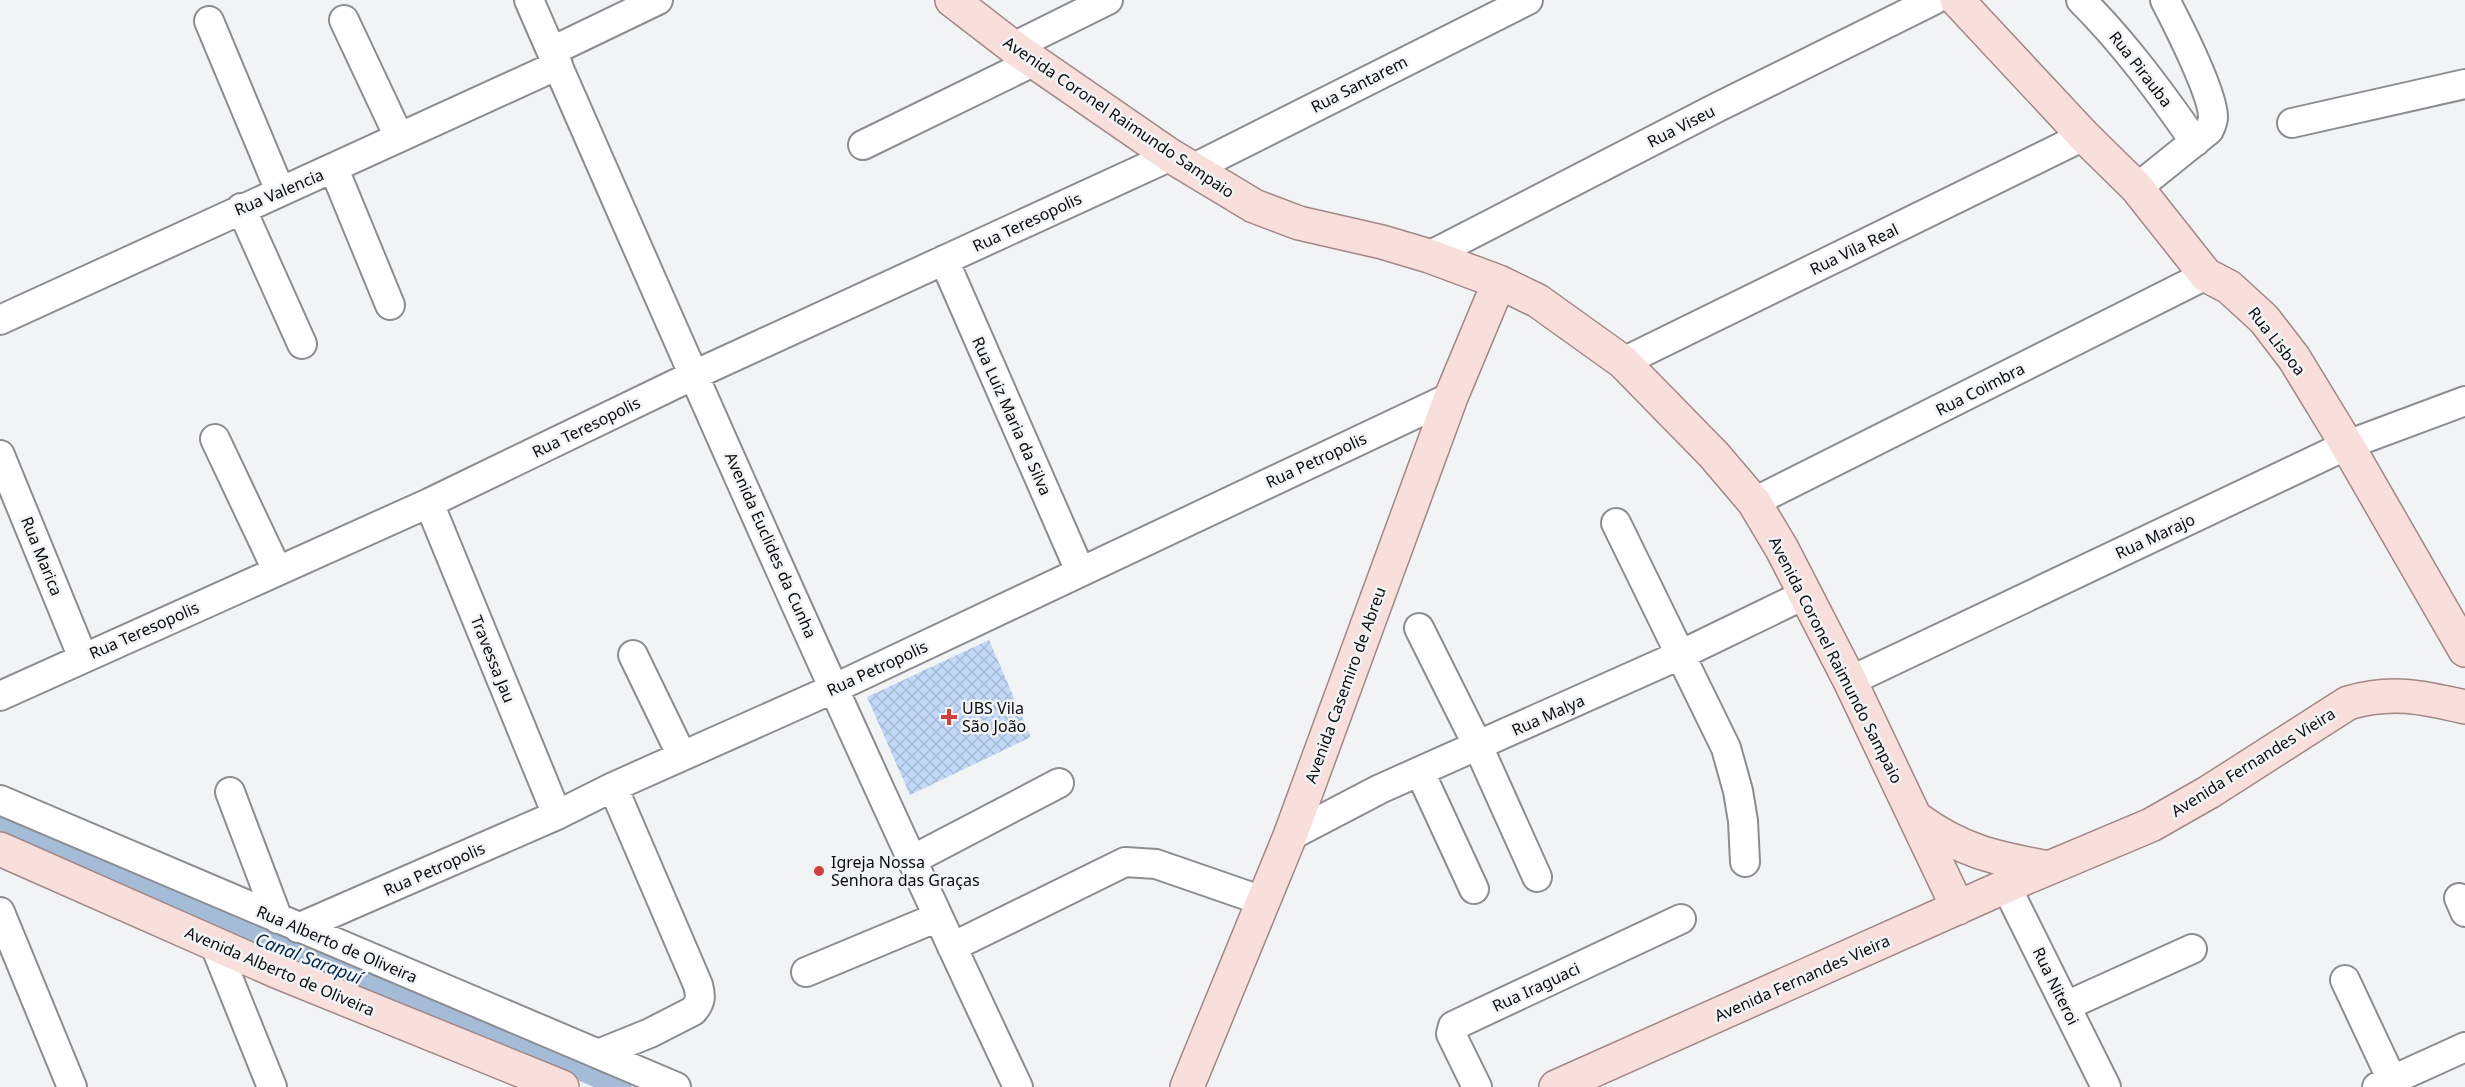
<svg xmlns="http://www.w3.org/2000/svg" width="2465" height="1087" font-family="'Noto Sans',sans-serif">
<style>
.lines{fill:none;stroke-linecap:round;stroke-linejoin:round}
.canal{stroke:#a5bcd9;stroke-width:21}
.building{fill:url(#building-cross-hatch)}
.minor-casing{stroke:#8c8d90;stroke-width:32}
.major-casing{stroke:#a28785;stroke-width:36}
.minor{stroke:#fff;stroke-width:28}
.major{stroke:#f8dfdc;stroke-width:33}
.poi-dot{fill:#cf413e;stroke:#f1f3f5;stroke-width:2}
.labels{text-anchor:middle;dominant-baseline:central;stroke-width:5;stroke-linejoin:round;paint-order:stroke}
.street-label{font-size:16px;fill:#0b0c0d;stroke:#f1f3f5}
.poi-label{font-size:16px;fill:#0b0c0d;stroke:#f1f3f5;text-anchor:start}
.water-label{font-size:18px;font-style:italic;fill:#07294e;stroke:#f1f3f5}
</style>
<defs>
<pattern id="building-cross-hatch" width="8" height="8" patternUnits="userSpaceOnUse" patternTransform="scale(1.5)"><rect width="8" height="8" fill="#c1d9f7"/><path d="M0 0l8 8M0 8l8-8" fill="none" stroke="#a4b9d3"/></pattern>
</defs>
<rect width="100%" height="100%" fill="#f1f3f5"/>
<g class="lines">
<!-- canal -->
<path class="canal" d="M0 823 256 937 312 957 621 1087"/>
</g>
<!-- building -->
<path class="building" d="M989 640 1031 737 910 795 867 697Z"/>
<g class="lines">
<defs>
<path id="minor" d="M529 0C688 364 848 728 1018 1087
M2081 0C2125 44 2160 92 2195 142
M344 20 399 137
M209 21 280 191
M1013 47 1108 0
M552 51 658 0
M2292 123 2465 84
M863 145 1035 61
M334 169 390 305
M1192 169 1528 0
M2137 188 2209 130C2211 126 2213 122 2213 117 2213 94 2177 23 2165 0
M241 208 302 344
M1429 256 1718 107 1934 0
M944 260 1080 571
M0 320 558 65
M1623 362 2084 136
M215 439 277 570
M0 455 83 658
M1754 502 2206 275
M429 503 557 815
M1616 523 1726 748 1738 791 1743 821 1745 862
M1419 628 1478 746 1537 877
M633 655 682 756
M1850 681 2347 445 2465 401
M0 696 429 503 694 375 1171 156
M1420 772 1474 889
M230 792 278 919
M0 800 676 1087
M1290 836 1380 789 1680 655 1806 594
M912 860 1059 783
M2006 886 2106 1087
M2459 898 2465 912
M0 912 72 1087
M298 928 557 815 613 787 835 688 1451 397
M214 943 272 1087
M952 947 1125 862 1156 864 1263 901
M806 972 938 917
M2345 980 2392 1080
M2066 1006 2192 949
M598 1054 650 1033 693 1011C701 1002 701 996 698 985L613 787
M1477 1087 1451 1034 1453 1026 1681 919
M2377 1087 2465 1047"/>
<path id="major" d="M952 0 1013 47 1171 156 1254 206 1299 223 1382 242 1429 256 1499 282 1538 301 1623 362 1714 455 1754 502 1782 549 1850 681 1958 908
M1957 0 2084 136 2137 188 2206 275 2229 287 2264 319 2294 358 2347 445 2465 650
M1916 818C1961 851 1994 858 2048 868
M0 849 276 971 562 1087
M1187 1087 1290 836 1451 397 1499 282
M1556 1087 2006 886 2151 825 2209 792 2348 703C2391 690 2422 697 2465 707"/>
</defs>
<!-- minor casing -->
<use href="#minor" class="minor-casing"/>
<!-- major casing -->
<use href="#major" class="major-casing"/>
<!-- minor -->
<use href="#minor" class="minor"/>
<!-- major -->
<use href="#major" class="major"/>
</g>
<!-- markers -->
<g class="poi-dot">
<path d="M946 708h6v6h6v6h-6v6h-6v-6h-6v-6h6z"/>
<circle cx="819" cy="871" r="6"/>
</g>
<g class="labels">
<!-- street labels -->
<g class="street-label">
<text transform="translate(2141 69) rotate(52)">Rua Pirauba</text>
<text transform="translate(1359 84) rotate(-27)">Rua Santarem</text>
<text transform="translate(1119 117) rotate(34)">Avenida Coronel Raimundo Sampaio</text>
<text transform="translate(1681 126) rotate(-27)">Rua Viseu</text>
<text transform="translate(279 192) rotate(-23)">Rua Valencia</text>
<text transform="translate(1027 222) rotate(-25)">Rua Teresopolis</text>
<text transform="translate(1854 249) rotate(-26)">Rua Vila Real</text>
<text transform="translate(2277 341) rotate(52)">Rua Lisboa</text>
<text transform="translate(1980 389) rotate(-27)">Rua Coimbra</text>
<text transform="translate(1012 416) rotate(66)">Rua Luiz Maria da Silva</text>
<text transform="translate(586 427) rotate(-26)">Rua Teresopolis</text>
<text transform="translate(1316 460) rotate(-25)">Rua Petropolis</text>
<text transform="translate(2155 536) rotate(-25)">Rua Marajo</text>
<text transform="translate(771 545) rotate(66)">Avenida Euclides da Cunha</text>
<text transform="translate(42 556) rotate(68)">Rua Marica</text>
<text transform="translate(144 630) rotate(-24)">Rua Teresopolis</text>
<text transform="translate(493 659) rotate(68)">Travessa Jau</text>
<text transform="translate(1836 660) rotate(63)">Avenida Coronel Raimundo Sampaio</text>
<text transform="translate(877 668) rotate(-25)">Rua Petropolis</text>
<text transform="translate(1345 685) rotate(-70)">Avenida Casemiro de Abreu</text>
<text transform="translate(1548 715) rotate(-24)">Rua Malya</text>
<text transform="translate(2253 762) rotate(-32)">Avenida Fernandes Vieira</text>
<text transform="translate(434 869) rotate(-24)">Rua Petropolis</text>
<text transform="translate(337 944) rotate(23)">Rua Alberto de Oliveira</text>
<text transform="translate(280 971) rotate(23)">Avenida Alberto de Oliveira</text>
<text transform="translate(1802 978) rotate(-24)">Avenida Fernandes Vieira</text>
<text transform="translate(2056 986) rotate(64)">Rua Niteroi</text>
<text transform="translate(1536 987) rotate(-25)">Rua Iraguaci</text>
</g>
<!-- poi labels -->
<g class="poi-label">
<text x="962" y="708">UBS Vila<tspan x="962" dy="18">São João</tspan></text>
<text x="831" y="862">Igreja Nossa<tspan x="831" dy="18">Senhora das Graças</tspan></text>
</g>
<!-- water labels -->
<g class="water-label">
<text transform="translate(309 958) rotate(21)">Canal Sarapuí</text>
</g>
</g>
</svg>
